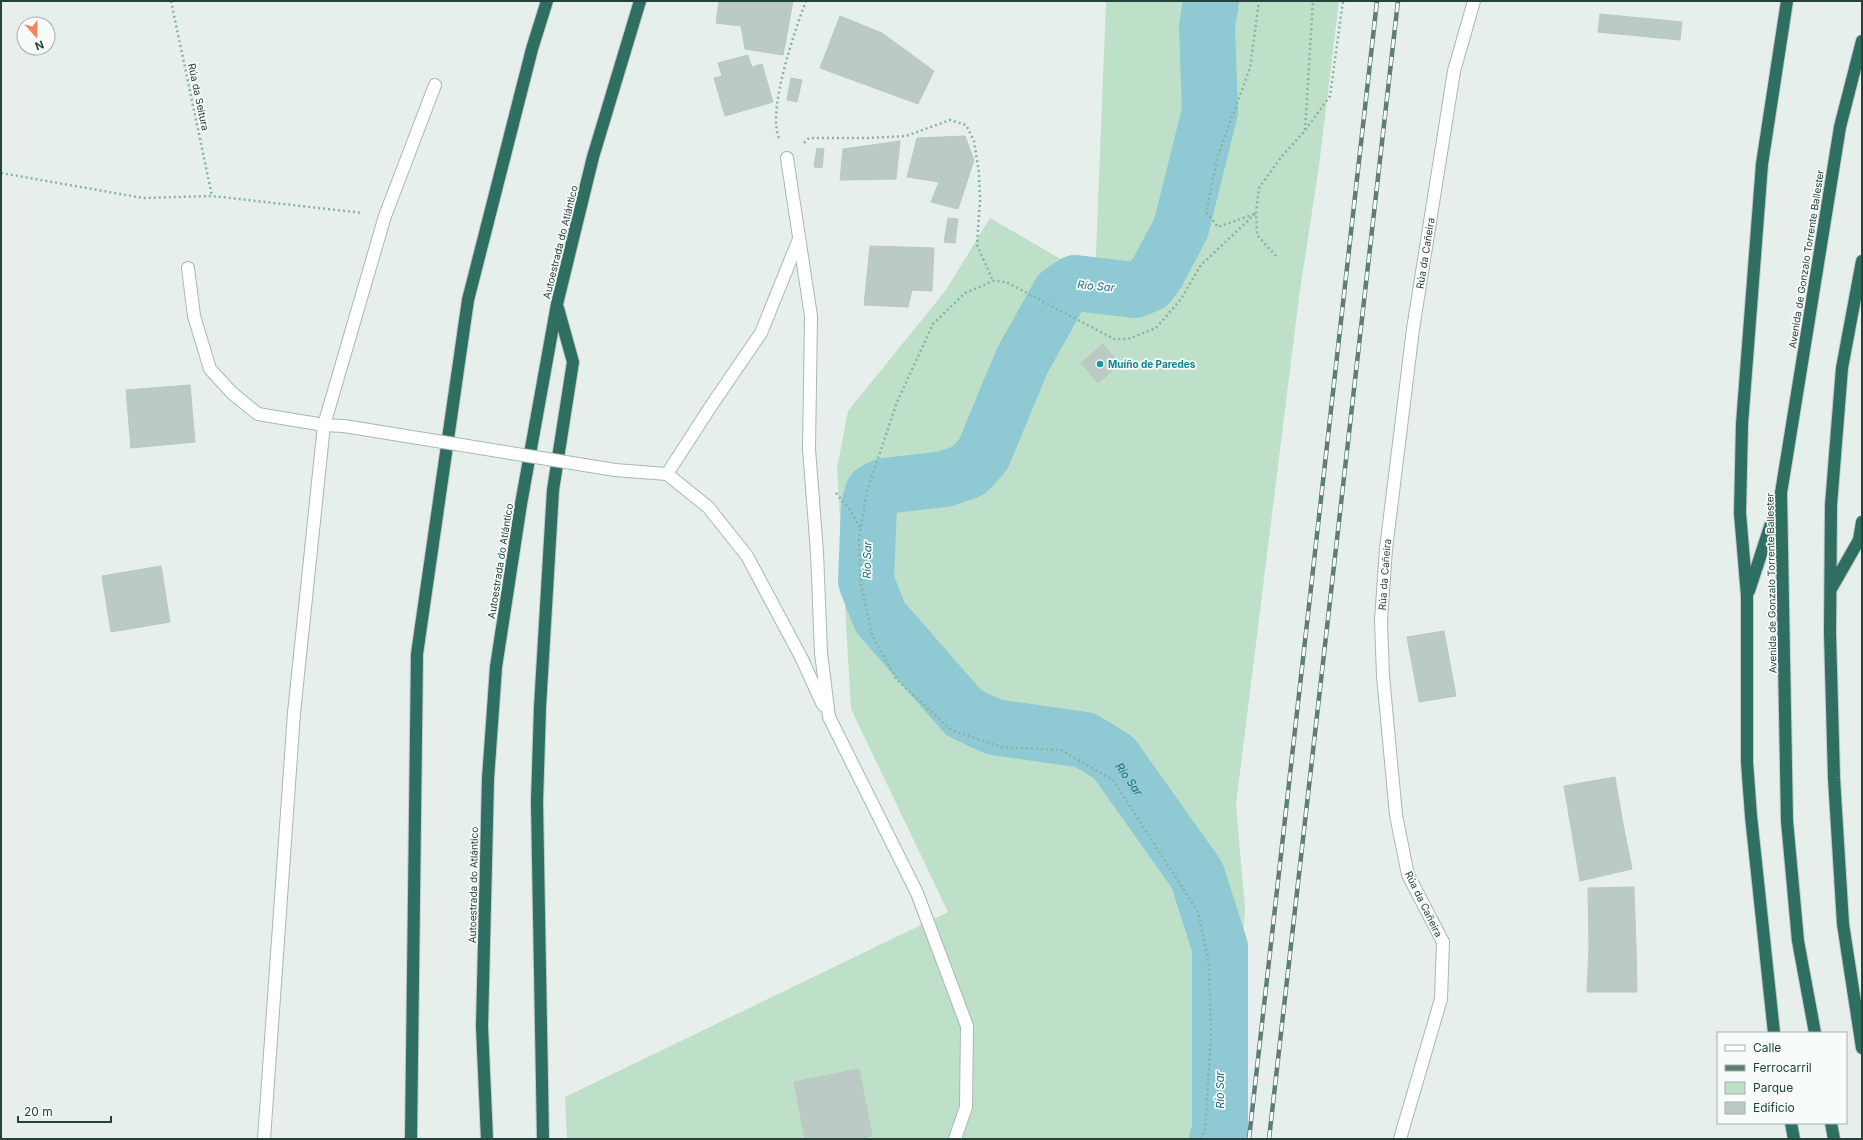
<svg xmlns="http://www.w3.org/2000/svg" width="1863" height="1140" font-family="Inter,sans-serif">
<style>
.green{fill:#bfe0c8}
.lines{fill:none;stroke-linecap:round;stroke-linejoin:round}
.river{stroke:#8ec9d4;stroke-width:56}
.building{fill:#bbcac4;stroke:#b8c9c2}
.lane-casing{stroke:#a8b8b2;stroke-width:14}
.street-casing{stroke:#a8b8b2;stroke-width:14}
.highway-casing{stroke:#c2cac8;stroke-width:14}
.path{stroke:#86b3a5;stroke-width:2.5;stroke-dasharray:2 3;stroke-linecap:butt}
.lane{stroke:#fff;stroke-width:12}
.street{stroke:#fff;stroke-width:12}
.highway{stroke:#2f6f62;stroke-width:12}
.rail-casing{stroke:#5f7d75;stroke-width:4.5}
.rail{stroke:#f7fbf9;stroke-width:3;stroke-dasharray:9;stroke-linecap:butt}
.street-bridge-casing{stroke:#a8b8b2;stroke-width:14;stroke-linecap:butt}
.street-bridge{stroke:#fff;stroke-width:12}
.culture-dot{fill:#0f9aa8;stroke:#f7fbf9;stroke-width:1.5}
.labels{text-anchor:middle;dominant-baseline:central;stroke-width:3.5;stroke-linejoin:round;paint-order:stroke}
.street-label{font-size:10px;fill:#24423a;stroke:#f7fbf9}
.culture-label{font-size:10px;font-weight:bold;fill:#0d838f;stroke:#f7fbf9;text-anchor:start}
.water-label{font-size:11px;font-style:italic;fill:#1c6f80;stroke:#f7fbf9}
</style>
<rect width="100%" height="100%" fill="#e6efeb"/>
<!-- green -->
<path class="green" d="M1106 1H1339L1319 166 1299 297 1236 804 1245 909 1228 1139H567L565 1097 948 912 851 709 837 468 848 411 946 290 990 218 1095 279Z"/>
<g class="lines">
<!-- river -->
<path class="river" id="s1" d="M1211 1 1207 27 1210 111 1181 228 1157 273 1149 284 1135 290 1075 283 1060 293 1022 361 983 455 968 471 945 479 884 486 873 492 869 505 866 581 880 617 964 713 994 727 1085 740 1114 758 1197 875 1220 947V1134L1217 1139"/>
</g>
<!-- building -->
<path class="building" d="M719 1H793L783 55 745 49 741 26 716 23Z
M1600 14 1682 22 1680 40 1598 32Z
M840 16 882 33 934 71 918 104 820 68Z
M748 55 752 67 762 64 773 102 725 116 714 78 722 76 718 63Z
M791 78 802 80 797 102 787 100Z
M965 136 974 160 958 209 931 202 939 182 907 177 917 138Z
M900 141 896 179 840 180 843 149Z
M817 148 824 149 822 168 814 167Z
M948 218 958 219 955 243 944 242Z
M870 246 934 248 932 291 912 290 908 307 864 305Z
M1103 344 1120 364 1098 383 1081 363Z
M190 385 195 442 131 448 126 390Z
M161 566 170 622 111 632 102 576Z
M1444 631 1456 696 1419 702 1407 637Z
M1615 777 1623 824 1572 833 1564 786Z
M1623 824 1632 869 1580 881 1572 833Z
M1634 887 1636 947 1589 946 1588 888Z
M1589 946 1636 947 1637 992H1587Z
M859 1069 872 1136 855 1139H805L794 1082Z"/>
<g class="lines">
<defs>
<path id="lane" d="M188 268 194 316 210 369 232 393 258 414 324 425"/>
<g id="street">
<path d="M787 158 811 316 809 449 817 552 821 653 829 717 917 893 967 1026 966 1107 955 1139"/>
<path d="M324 425 344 426"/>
<path d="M615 470 667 474 708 507 747 556 801 657 823 705"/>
<path d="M667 474 713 403 761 333 799 239"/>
<path d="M264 1139 294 713 324 425 385 216 435 85"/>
<path id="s2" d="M1400 1139 1441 999 1443 942 1408 875 1396 815 1383 676 1381 620 1386 549 1413 329 1454 71 1474 1"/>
</g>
<path id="highway" d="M1862 261 1842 368 1831 505 1830 633 1834 778 1843 924 1862 1048
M1831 589 1859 540 1862 522
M1749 591 1778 502
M1774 1033 1751 816 1747 762V596L1740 513 1742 424 1762 164 1787 1
M1815 1033 1798 941 1787 821 1781 493 1840 127 1862 41
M1791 1123 1794 1139
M1831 1123 1834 1139
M411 1139 417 654 468 300 532 49 547 1
M487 1139 482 1027 488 779 496 667 521 504 557 304 593 157 640 1
M543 1139 537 802 540 707 553 490 573 362 558 308"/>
</defs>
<!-- lane casing -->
<use href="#lane" class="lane-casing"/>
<!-- street casing -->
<use href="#street" class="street-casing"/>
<!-- highway casing -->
<use href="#highway" class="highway-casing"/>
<!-- path -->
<path class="path" d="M171 1 212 196
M1305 130 1313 1
M779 138C767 110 795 30 806 1
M804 143 809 138H869L906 136 950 120 966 125 974 141 979 173 980 200 977 245 993 281
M1 173 143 198 212 196 363 213
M1254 214 1218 227 1206 212 1218 155 1250 68 1259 1
M1276 256 1257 235 1256 213 1259 188 1282 156 1304 132 1330 96 1343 1
M836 493 851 511 860 528
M1200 1139 1205 1131 1211 1036 1209 964 1198 912 1113 780 1061 750 1001 747 951 730 897 680 872 635 861 584 859 539 867 491 897 402 933 324 965 293 993 281 1006 282 1114 339H1128L1156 328 1181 299 1201 265 1256 213"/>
<!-- lane -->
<use href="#lane" class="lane"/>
<!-- street -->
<use href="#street" class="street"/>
<!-- highway -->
<use href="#highway" class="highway"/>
<defs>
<path id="rail" d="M1249 1139 1377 1
M1269 1139 1398 1"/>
</defs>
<!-- rail casing -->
<use href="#rail" class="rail-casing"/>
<!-- rail -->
<use href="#rail" class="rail"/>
<defs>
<path id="street-bridge" d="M344 426 615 470"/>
</defs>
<!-- street-bridge casing -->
<use href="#street-bridge" class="street-bridge-casing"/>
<!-- street-bridge -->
<use href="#street-bridge" class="street-bridge"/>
</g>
<!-- markers -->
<circle class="culture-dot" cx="1100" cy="364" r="4"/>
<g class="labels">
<!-- street labels -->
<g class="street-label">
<text transform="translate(199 97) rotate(78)">Rúa da Seitura</text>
<text transform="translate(560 242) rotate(-76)">Autoestrada do Atlántico</text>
<text stroke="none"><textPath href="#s2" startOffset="905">Rúa da Cañeira</textPath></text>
<text transform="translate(1806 259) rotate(-81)">Avenida de Gonzalo Torrente Ballester</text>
<text transform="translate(500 561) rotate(-81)">Autoestrada do Atlántico</text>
<text stroke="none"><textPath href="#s2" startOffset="581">Rúa da Cañeira</textPath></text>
<text transform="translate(1771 583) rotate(-91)">Avenida de Gonzalo Torrente Ballester</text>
<text transform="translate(473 885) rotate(-89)">Autoestrada do Atlántico</text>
<text transform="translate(1424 904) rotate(64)">Rúa da Cañeira</text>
</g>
<!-- culture labels -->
<g class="culture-label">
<text x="1108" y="364">Muíño de Paredes</text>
</g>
<!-- water labels -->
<g class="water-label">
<text transform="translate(1096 286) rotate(5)">Río Sar</text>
<text transform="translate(867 560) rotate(-89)">Río Sar</text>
<text stroke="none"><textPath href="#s1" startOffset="1130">Río Sar</textPath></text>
<text transform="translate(1220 1090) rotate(-90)">Río Sar</text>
</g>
</g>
<!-- border -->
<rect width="1863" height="1140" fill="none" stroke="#24423a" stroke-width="4"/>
<!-- legend -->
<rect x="1717" y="1032" width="130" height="92" fill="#f7fbf9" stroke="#a3b1ad"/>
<rect x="1725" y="1045" width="20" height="6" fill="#ffffff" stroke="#a3b1ad"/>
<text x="1753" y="1052" font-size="12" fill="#24423a">Calle</text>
<rect x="1725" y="1065" width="20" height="6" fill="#5f7d75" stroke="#a3b1ad"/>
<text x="1753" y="1072" font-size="12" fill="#24423a">Ferrocarril</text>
<rect x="1725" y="1082" width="20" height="12" fill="#bfe0c8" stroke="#a3b1ad"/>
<text x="1753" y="1092" font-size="12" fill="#24423a">Parque</text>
<rect x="1725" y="1102" width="20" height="12" fill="#bbcac4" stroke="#a3b1ad"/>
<text x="1753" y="1112" font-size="12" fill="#24423a">Edificio</text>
<!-- north arrow -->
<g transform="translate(36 36) rotate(160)"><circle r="19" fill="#f7fbf9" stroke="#a3b1ad"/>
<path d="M0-3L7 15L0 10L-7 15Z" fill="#f4845f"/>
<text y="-6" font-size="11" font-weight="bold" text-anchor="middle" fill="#24423a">N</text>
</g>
<!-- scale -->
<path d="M18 1116v6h93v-6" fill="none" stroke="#24423a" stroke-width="2"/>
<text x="24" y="1116" font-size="12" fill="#24423a" stroke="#f7fbf9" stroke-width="3" paint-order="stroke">20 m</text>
</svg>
